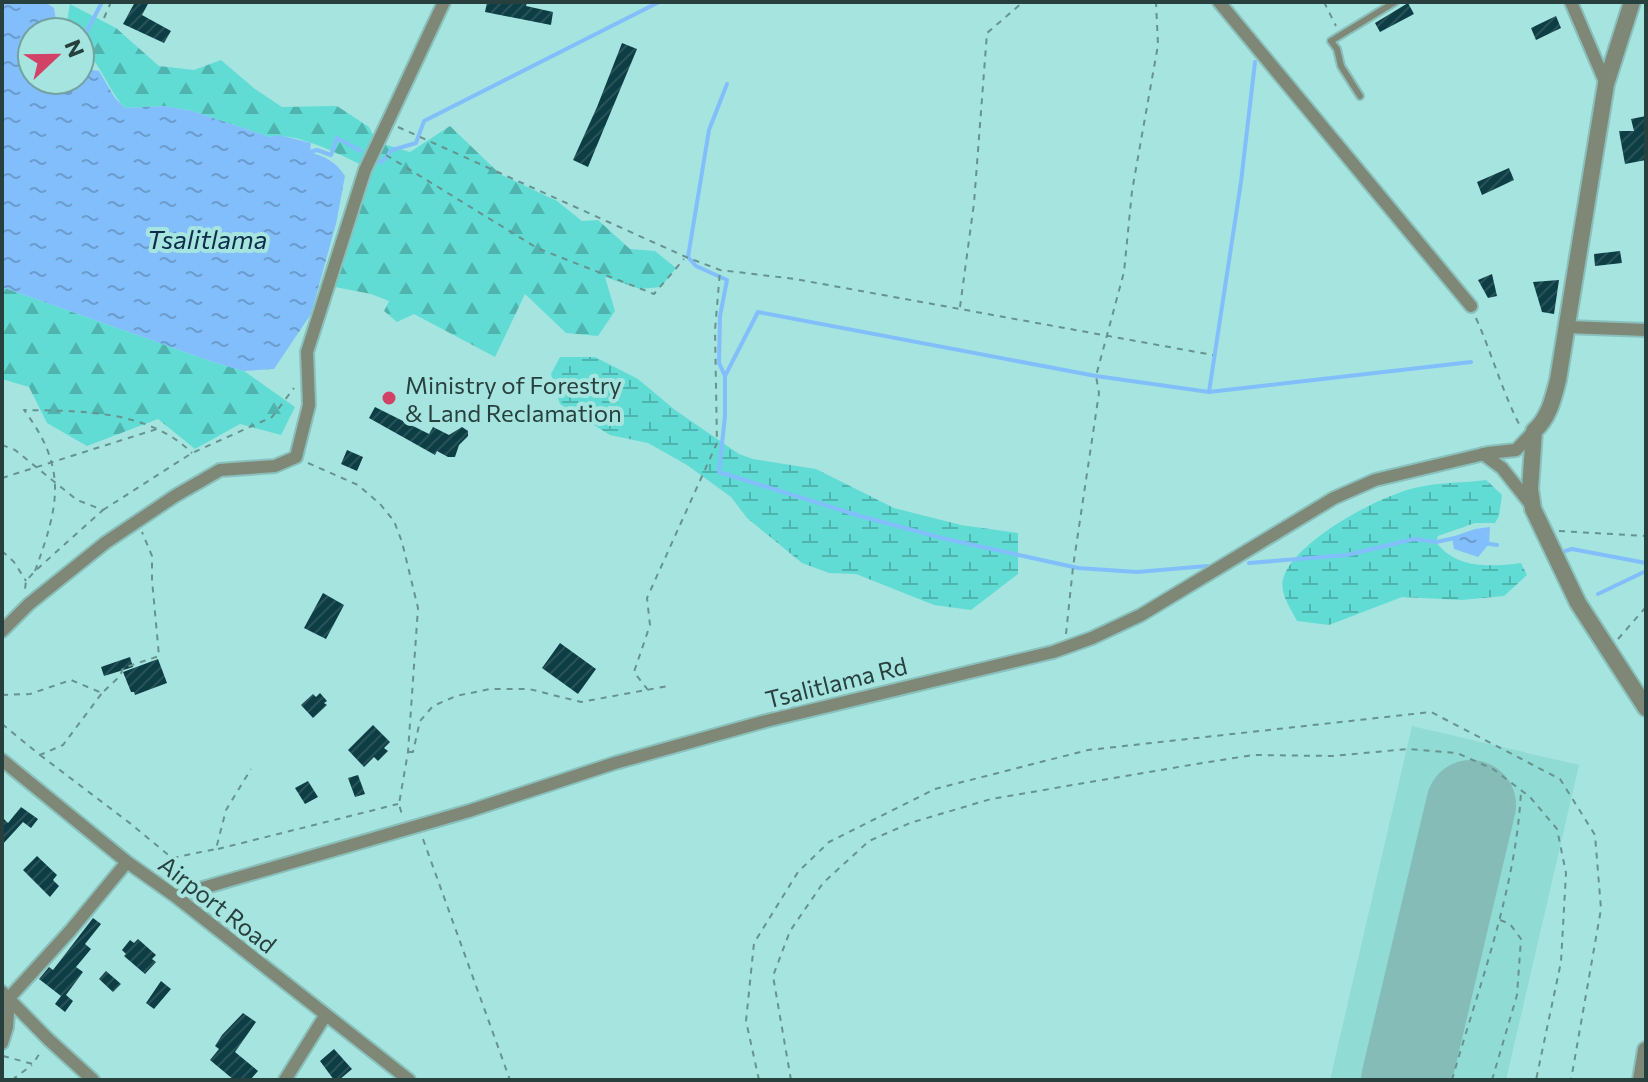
<svg xmlns="http://www.w3.org/2000/svg" width="1648" height="1082" font-family="Commissioner,sans-serif">
<style>
.built{fill:#91dbd5}
.forest{fill:url(#forest-firs)}
.wetland{fill:url(#wetland-marsh)}
.water{fill:url(#water-ripples)}
.lines{fill:none;stroke-linecap:round;stroke-linejoin:round}
.stream{stroke:#82befb;stroke-width:4}
.runway{stroke:#86bcb7;stroke-width:90}
.building{fill:url(#building-hatch)}
.service-casing{stroke:#8ac0bc;stroke-width:10}
.minor-casing{stroke:#8ac0bc;stroke-width:16}
.tertiary-casing{stroke:#8ac0bc;stroke-width:20}
.path{stroke:#67938f;stroke-width:2;stroke-dasharray:6 6;stroke-linecap:butt}
.service{stroke:#7f8876;stroke-width:6}
.minor{stroke:#7f8876;stroke-width:12}
.tertiary{stroke:#7f8876;stroke-width:16}
.poi-dot{fill:#d24266;stroke:#a6e4df;stroke-width:3}
.labels{text-anchor:middle;dominant-baseline:central;stroke-width:8;stroke-linejoin:round;paint-order:stroke}
.poi-label{font-size:24px;fill:#27403e;stroke:#a6e4df;text-anchor:start}
.street-label{font-size:24px;fill:#27403e;stroke:#a6e4df}
.water-label{font-size:26px;font-style:italic;fill:#0d2d4b;stroke:#a6e4df}
</style>
<defs>
<pattern id="forest-firs" width="22" height="20" patternUnits="userSpaceOnUse" patternTransform="scale(2)"><rect width="22" height="20" fill="#61dcd5"/><path d="M5 1l3.5 6h-7zM16 11l3.5 6h-7z" fill="#50b4ae"/></pattern>
<pattern id="wetland-marsh" width="20" height="14" patternUnits="userSpaceOnUse" patternTransform="scale(2)"><rect width="20" height="14" fill="#61dcd5"/><path d="M1 5h8M5 5V1M11 12h8M15 12V8" fill="none" stroke="#50b4ae"/></pattern>
<pattern id="water-ripples" width="26" height="14" patternUnits="userSpaceOnUse" patternTransform="scale(2)"><rect width="26" height="14" fill="#82befb"/><path d="M2 4q2-2 4 0t4 0M15 11q2-2 4 0t4 0" fill="none" stroke="#6a9ccd"/></pattern>
<pattern id="building-hatch" width="6" height="6" patternUnits="userSpaceOnUse" patternTransform="scale(2)"><rect width="6" height="6" fill="#0d3d45"/><path d="M-1 1l2-2M0 6l6-6M5 7l2-2" fill="none" stroke="#285258"/></pattern>
</defs>
<rect width="100%" height="100%" fill="#a6e4df"/>
<!-- built -->
<path class="built" d="M1412 726 1579 765 1506 1080H1330Z"/>
<!-- forest -->
<path class="forest" d="M70 4 116 28 159 66 194 70 221 60 255 89 282 107 337 106 369 127 377 142 410 152 450 126 500 174 557 201 582 221 598 220 630 249 655 251 676 268 661 287 640 289 605 277 615 311 598 336 566 333 525 294 495 357 414 314 397 322 384 311 389 301 371 294 335 287 368 168C344 157 296 131 270 137L192 111 165 106 125 108C107 89 101 62 80 46V32H65Z
M2 287 213 362 244 371 295 407 281 435 240 424 195 449 158 419 87 446 47 423 29 387 2 379Z"/>
<!-- wetland -->
<path class="wetland" d="M560 357H595L638 379 675 410 739 454 753 459 816 469 894 508 961 525 1018 533V574L971 610 934 605 856 574 829 573 802 563 747 518 731 497 687 465 648 443 610 435 560 404 551 374Z
M1486 480 1502 495 1499 516 1495 523H1475L1438 536 1436 542C1456 569 1490 567 1521 563L1527 575 1504 596 1461 600 1402 597 1329 625 1297 621C1290 607 1278 592 1284 576 1298 539 1382 494 1419 487 1440 482 1464 483 1486 480Z"/>
<!-- water -->
<path class="water" d="M2 2H45L54 8 58 32H32V80H80V68L99 71 115 98 125 108 165 106 192 111 270 137 279 135 311 143 310 152C326 157 336 162 345 176L336 224 311 314 274 369 244 371 213 362 2 287Z
M1490 527 1489 544 1478 557 1454 549 1452 537 1475 529Z"/>
<g class="lines">
<!-- stream -->
<path class="stream" d="M80 40 84 37 102 2
M727 84 709 130 688 257 696 266 727 280 720 316 719 363 725 376V416L719 472 860 516 946 539 1078 568 1137 572 1207 566
M310 152 317 150 331 155 337 138 361 151
M389 153 392 150 416 143 424 121 659 2
M377 160 382 162 386 157
M725 376 758 312 1096 376 1209 392 1471 362
M1209 392 1241 182 1255 62
M1484 543 1497 545
M1565 551 1572 549 1646 563
M1249 563 1347 555 1414 539 1436 542 1455 538
M1598 594 1646 571"/>
<!-- runway -->
<path class="runway" d="M1406 1080 1471 805"/>
</g>
<!-- building -->
<path class="building" d="M135 2H149L142 15 171 31 164 43 123 24Z
M487 2H527L526 6 553 12 551 25 485 12Z
M1408 3 1414 14 1380 32 1375 23Z
M1556 16 1561 28 1536 40 1531 28Z
M622 43 637 49 588 167 573 160 597 107Z
M1646 116V160L1625 164 1619 131H1634L1631 119Z
M1509 168 1514 180 1482 195 1477 182Z
M1620 251 1622 263 1595 266 1594 254Z
M1492 274 1497 296 1488 298 1478 280Z
M1559 280 1554 314 1542 312 1533 282Z
M375 407 429 434 433 427 449 435 462 427 468 431V436L459 445 455 457H448L437 451 435 455 369 418Z
M347 450 363 457 357 471 341 464Z
M323 593 344 605 326 639 304 628Z
M560 643 596 669 578 694 542 668Z
M130 657 133 667 104 676 101 667Z
M158 659 167 683 135 695 134 692H131L123 672Z
M320 693 327 701 324 703 327 705 313 718 301 705 313 694 316 697Z
M373 725 390 742 384 748 388 751 378 761 374 757 364 767 348 750Z
M358 775 365 794 355 797 348 778Z
M308 781 318 797 305 804 295 788Z
M21 807 38 819 31 828 23 822 2 845V817L8 823Z
M37 856 57 875 53 880 59 886 50 897 23 870Z
M93 918 101 924 85 944 91 949 76 967 83 972 66 995 73 1001 65 1012 55 1004 61 996 39 979 49 967 53 970Z
M138 939 156 955 152 959 156 962 145 974 124 956 126 954 122 950 130 940 134 943Z
M106 971 121 984 113 992 99 979Z
M161 981 171 989 154 1009 146 1003Z
M243 1013 256 1022 235 1052 258 1071 250 1080H234L210 1060 219 1049 215 1046 222 1035Z
M334 1049 352 1069 339 1080H334L320 1061Z"/>
<g class="lines">
<defs>
<path id="service" d="M1360 96 1341 66 1337 49 1331 41 1395 2"/>
<path id="minor" d="M1219 2 1471 306
M1571 2 1606 84
M1568 327 1646 330
M1483 454 1502 468 1532 506
M2 631 29 604 105 543 175 496 220 470 275 466 296 457 309 405 307 352 365 170 444 2
M2 760 127 862 175 896 409 1080
M175 896 469 811 615 763 766 721 1053 652 1092 638 1141 615 1334 498 1375 480 1488 453 1516 450 1534 431
M2 992 48 1039 93 1080
M2 1043 7 1027 9 998 70 931 127 862
M285 1080 325 1016"/>
<path id="tertiary" d="M1632 2 1606 84 1558 380C1553 399 1549 418 1534 431L1530 489 1533 509 1578 603 1646 708
M1641 1080 1646 1050"/>
</defs>
<!-- service casing -->
<use href="#service" class="service-casing"/>
<!-- minor casing -->
<use href="#minor" class="minor-casing"/>
<!-- tertiary casing -->
<use href="#tertiary" class="tertiary-casing"/>
<!-- path -->
<path class="path" d="M1324 2 1336 26
M104 18 111 2
M398 127 686 257 720 270 795 279 1213 355
M386 155 537 248 654 294 684 259
M960 307 974 203 987 33 1023 2
M1476 318C1492 354 1502 391 1520 426
M2 445 15 450 77 500 103 510 35 571 26 581 25 589
M308 463 358 485 380 504 394 521 402 542 418 608 408 752 399 804 402 815
M2 478 157 429
M103 510 192 453 272 417 294 388
M1559 531 1646 536
M2 551 14 562 26 581
M35 571C59 505 68 469 24 410 81 411 149 410 192 453
M1066 634 1073 567 1099 393 1096 376 1124 272 1132 191 1158 45 1156 2
M1618 639 1646 607
M648 690 634 672 650 625 647 598 717 443 715 330 720 271
M2 695 30 694 71 680 102 693 120 676 123 668 159 656 152 580V556L142 532
M2 724 40 755 63 745 102 693
M409 752H413L420 721 433 706 456 696 490 689H529L581 702 668 686
M40 755 131 824 172 858 216 849 226 810 251 769
M423 839 510 1080
M218 849 398 804
M3 1056 33 1064 41 1051
M12 1080 32 1065
M759 1080 746 1021 754 943 798 872 829 842 935 789 1088 750 1431 712 1560 779 1595 835 1601 909 1571 1080
M791 1080 773 976 790 931 823 883 869 841 910 823 991 799 1184 766 1253 755 1332 756 1408 749 1457 753 1493 769 1530 797 1557 829 1566 873 1561 962 1536 1080
M1452 1080C1479 985 1516 890 1521 791
M1492 1080 1517 995 1521 939 1510 924 1500 920"/>
<!-- service -->
<use href="#service" class="service"/>
<!-- minor -->
<use href="#minor" class="minor"/>
<!-- tertiary -->
<use href="#tertiary" class="tertiary"/>
</g>
<!-- markers -->
<circle class="poi-dot" cx="389" cy="398" r="8"/>
<g class="labels">
<!-- poi labels -->
<g class="poi-label">
<text x="405" y="384">Ministry of Forestry<tspan x="405" dy="28">&amp; Land Reclamation</tspan></text>
</g>
<!-- street labels -->
<g class="street-label">
<text transform="translate(836 682) rotate(-14)">Tsalitlama Rd</text>
<text transform="translate(218 904) rotate(38)">Airport Road</text>
</g>
<!-- water labels -->
<g class="water-label">
<text x="207" y="238">Tsalitlama</text>
</g>
</g>
<!-- border -->
<rect width="1648" height="1082" fill="none" stroke="#27403e" stroke-width="8"/>
<!-- north arrow -->
<g transform="translate(56 56) rotate(68)"><circle r="38" fill="#a6e4df" stroke="#73a29f" stroke-width="2"/>
<path d="M0-6L14 30L0 20L-14 30Z" fill="#d24266"/>
<text y="-12" font-size="22" font-weight="bold" text-anchor="middle" fill="#27403e">N</text>
</g>
</svg>
